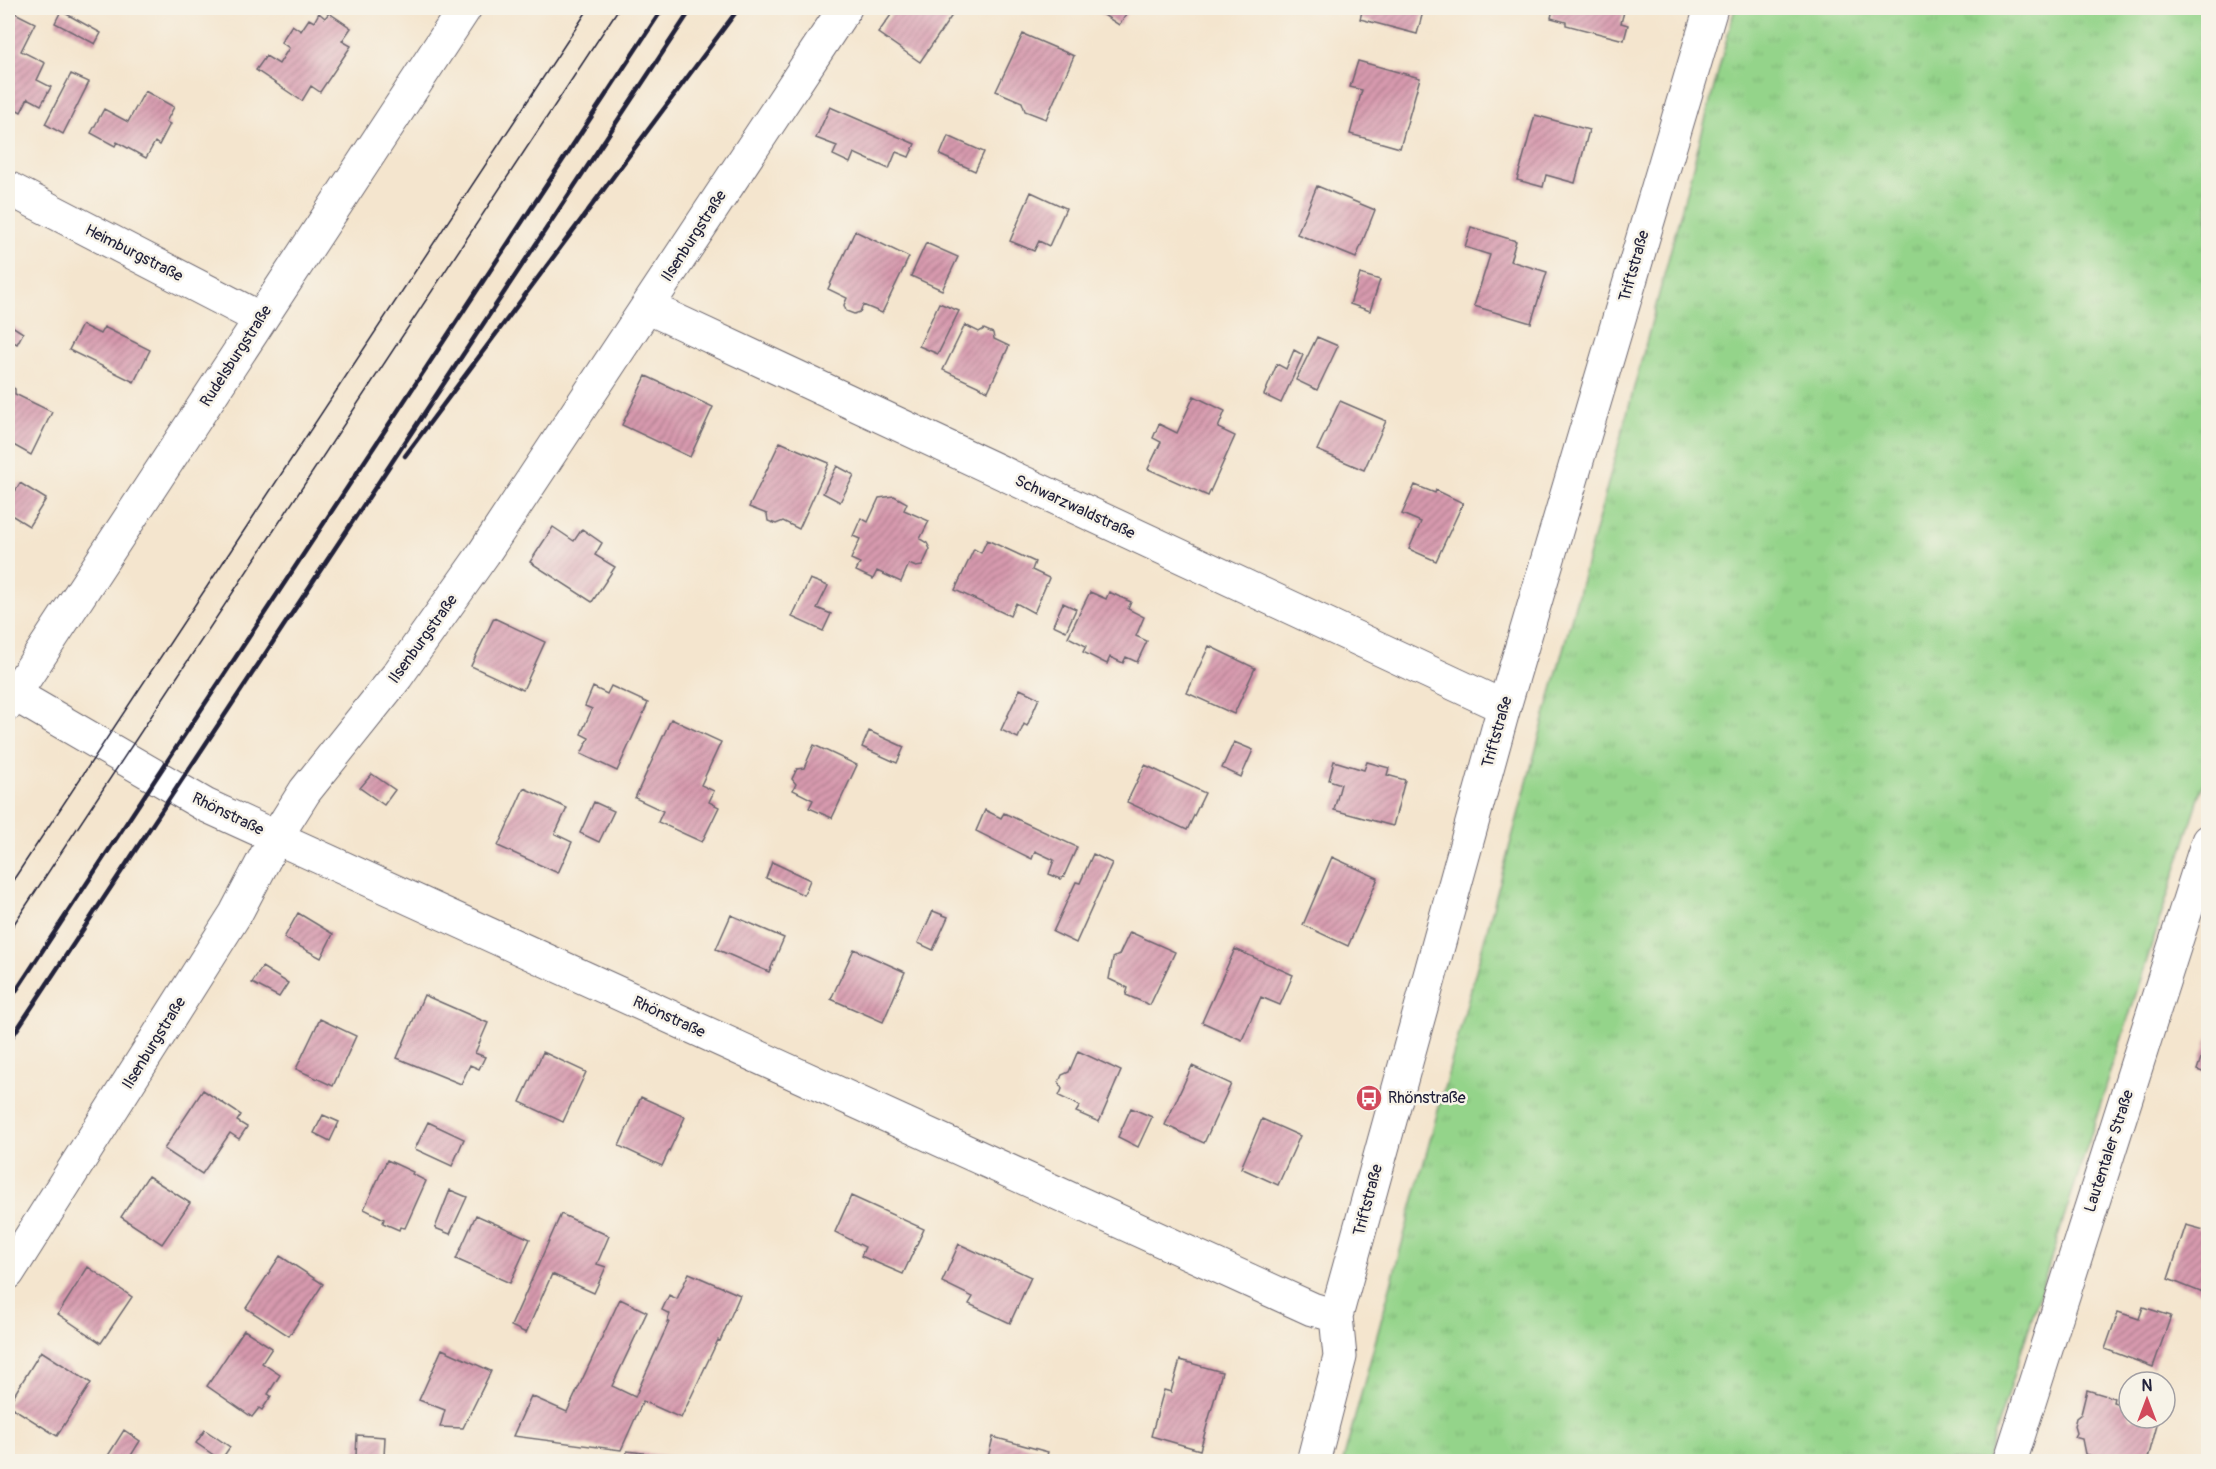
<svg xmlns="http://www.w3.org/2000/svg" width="2216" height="1469" font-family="Pangolin,sans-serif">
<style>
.grass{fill:url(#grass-tufts);stroke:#5b7b62;stroke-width:1.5}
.building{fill:url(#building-hatch)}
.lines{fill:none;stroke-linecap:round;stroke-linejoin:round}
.street-casing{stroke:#6c666e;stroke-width:35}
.street{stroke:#fff;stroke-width:33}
.tram{stroke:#22223b;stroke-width:1.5}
.rail{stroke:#22223b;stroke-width:4.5}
.labels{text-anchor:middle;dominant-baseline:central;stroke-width:5;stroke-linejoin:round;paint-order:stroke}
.street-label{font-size:16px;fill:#22223b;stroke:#f7f3e8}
.poi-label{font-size:16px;fill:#22223b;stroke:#f7f3e8;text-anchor:start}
</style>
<defs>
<pattern id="grass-tufts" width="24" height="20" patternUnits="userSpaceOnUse" patternTransform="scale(1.5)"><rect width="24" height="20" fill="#94d48a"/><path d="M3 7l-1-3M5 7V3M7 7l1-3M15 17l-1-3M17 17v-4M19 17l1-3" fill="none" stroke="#7fb678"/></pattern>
<pattern id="building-hatch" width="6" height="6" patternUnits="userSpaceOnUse" patternTransform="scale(1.5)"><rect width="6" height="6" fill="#d79aae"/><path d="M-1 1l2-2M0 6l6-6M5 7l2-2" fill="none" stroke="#ae7d8f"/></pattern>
</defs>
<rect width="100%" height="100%" fill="#f7f3e8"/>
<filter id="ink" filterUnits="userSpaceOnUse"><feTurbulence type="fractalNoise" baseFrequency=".0167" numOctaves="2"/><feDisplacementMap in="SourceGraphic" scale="12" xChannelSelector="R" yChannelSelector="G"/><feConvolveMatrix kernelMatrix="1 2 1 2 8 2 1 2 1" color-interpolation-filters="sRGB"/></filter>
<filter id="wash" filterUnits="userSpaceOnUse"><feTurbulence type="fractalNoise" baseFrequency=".008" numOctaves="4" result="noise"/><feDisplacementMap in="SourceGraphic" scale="24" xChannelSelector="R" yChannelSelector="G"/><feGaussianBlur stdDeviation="1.35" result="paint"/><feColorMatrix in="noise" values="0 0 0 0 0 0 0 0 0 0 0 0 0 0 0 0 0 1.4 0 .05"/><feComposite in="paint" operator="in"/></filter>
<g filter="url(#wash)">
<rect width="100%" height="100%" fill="#f4e5ce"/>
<!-- grass -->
<path class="grass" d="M1735 8H2208V770L1986 1461H1343L1642 358Z"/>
<g id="blocks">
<!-- building -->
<path class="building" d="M896 8H950L955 11 920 62 878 33Z
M976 8H988L984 13Z
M1093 8H1131L1119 25Z
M1363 8H1424L1417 34 1360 19Z
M1556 8H1625L1621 23 1628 25 1624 40 1566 25V22L1551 18 1553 9 1555 10Z
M11 11 35 23 21 51 45 63 37 80 51 87 41 105 28 98 21 112 8 105V19Z
M61 11 101 33 95 44 55 23Z
M319 13 325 18 329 13 351 28 342 41 351 46 320 92 311 86 302 101 256 70 266 56 279 64 289 48 281 42 292 25 301 31 309 19 314 22Z
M1023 34 1074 56 1046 119 1025 111 1022 102 996 91Z
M1358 61 1420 78 1400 148 1350 134 1362 90 1350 87Z
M71 74 89 82 63 134 45 124Z
M145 91 174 107 166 122 170 124 159 145 155 142 146 158 117 142 115 146 91 133 104 109 128 122Z
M830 107 915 144 909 157 896 152 889 169 854 153 850 163 833 155 837 146 816 138Z
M1535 115 1589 130 1575 183 1546 175 1543 187 1517 180Z
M948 136 984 152 975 171 940 155Z
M1317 186 1375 210 1356 258 1297 234Z
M1031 192 1066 208 1049 246 1039 241 1034 251 1010 241Z
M1471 227 1516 241 1510 261 1547 272 1531 323 1474 306 1490 255 1465 247Z
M855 231 909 257 882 313 863 305 860 312 854 314 846 311 844 305 847 298 828 289Z
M926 243 958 257 942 290 911 276Z
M1360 274 1380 280 1370 311 1350 304Z
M939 303 959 311 938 354 919 346Z
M82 325 100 334 104 327 150 350 134 382 69 350Z
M965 325 979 332 984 329 993 333 994 339 1009 346 988 391 943 370Z
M12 326 23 333 17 344 8 339V333Z
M1317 337 1338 346 1317 390 1296 380Z
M1294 350 1303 355 1281 403 1264 395 1277 364 1286 369Z
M646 376 713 407 690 457 622 425Z
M8 385 15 389V394L52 412 31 455 8 442Z
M1194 396 1225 411 1218 428 1235 436 1208 496 1148 469 1161 442 1153 438 1159 424 1177 433Z
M1340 401 1386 421 1364 470 1317 450Z
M780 442 829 463 799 529 783 521 776 524 768 521 767 514 749 507Z
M837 466 854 475 840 502 823 493Z
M20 483 46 499 29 526 8 513V503Z
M1415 485 1435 493 1436 490 1463 503 1436 561 1409 549 1421 522 1402 514Z
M894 496 907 503 904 510 929 521 920 539 927 543 930 549 922 566 916 567 909 564 901 582 877 571 873 579 856 571 860 563 851 559 860 539 853 536 861 518 868 522 879 498Z
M553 527 574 541 582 529 602 543 595 555 615 567 592 602 530 562Z
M987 540 1035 562 1032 570 1049 578 1034 613 1016 603 1010 616 955 590 974 549 981 553Z
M810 579 828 586 817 608 831 614 823 631 792 617Z
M1090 592 1106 599 1109 592 1131 602 1128 609 1144 617 1136 636 1147 641 1137 662 1126 657 1123 663 1110 657 1107 664 1083 652 1086 646 1068 637Z
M1063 603 1076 609 1066 631 1053 625Z
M494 618 545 642 523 690 471 666Z
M1209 646 1255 668 1234 714 1187 693Z
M611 686 648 703 617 771 581 754 589 738 581 734 592 709 585 706 593 687 607 694Z
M1020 689 1039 698 1027 726 1024 724 1018 738 1001 730Z
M671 719 721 742 701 785 714 791 709 802 719 807 702 842 658 822 663 811 635 798Z
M869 731 904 747 897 763 862 747Z
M1234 742 1253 750 1241 777 1222 768Z
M814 745 857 765 832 818 809 808 813 800 793 790 796 784 792 779 797 769 804 768Z
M1334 761 1364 770 1367 762 1389 768 1387 775 1405 780 1393 826 1334 810 1341 784 1329 780Z
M1145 765 1205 793 1187 830 1127 802Z
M372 774 395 790 384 805 360 788Z
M524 788 567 808 555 834 572 842 558 873 498 846Z
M594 802 614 811 599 842 580 833Z
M985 810 1001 818 1004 813 1077 847 1064 876 1061 879 1049 874 1054 860 1035 851 1032 859 976 831Z
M1093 854 1112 863 1076 943 1053 932 1068 899 1076 882 1080 883Z
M1332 857 1378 878 1348 946 1303 925Z
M772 862 810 880 804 895 766 878Z
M933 911 948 917 933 950 918 943Z
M298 913 333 934 321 958 284 938Z
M731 915 784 938 769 972 716 949Z
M1130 932 1175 952 1150 1005 1126 995 1128 988 1109 979 1113 958 1119 955Z
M854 949 905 972 883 1022 831 999Z
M1235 949 1293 975 1280 1005 1261 997 1242 1040 1202 1022Z
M262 967 288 983 279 997 252 983Z
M424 995 488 1023 475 1053 485 1057 479 1069 470 1065 461 1084 397 1058Z
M320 1019 356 1036 333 1086 296 1069Z
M2208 1037V1074L2197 1070Z
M1078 1051 1121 1071 1099 1122 1076 1112 1080 1106 1059 1096 1062 1089 1059 1082 1062 1075 1069 1072Z
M543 1052 586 1072 563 1122 520 1102Z
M1192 1066 1231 1084 1204 1143 1165 1125Z
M203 1090 241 1115 237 1121 247 1127 239 1139 230 1133 202 1174 164 1149Z
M641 1097 685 1117 662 1166 619 1146Z
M1131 1108 1152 1117 1138 1147 1118 1137Z
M323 1115 339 1122 330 1141 314 1133Z
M1262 1119 1300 1136 1278 1185 1241 1168Z
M428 1122 464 1139 452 1166 415 1149Z
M387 1160 413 1172 412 1174 426 1181 405 1228 400 1227 399 1230 383 1223 384 1219 364 1209Z
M148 1176 190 1203 162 1244 121 1217Z
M450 1190 467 1197 450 1234 435 1228Z
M851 1196 924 1229 903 1274 861 1256 865 1247 835 1232Z
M561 1214 609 1236 597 1264 606 1267 594 1293 552 1274 526 1333 511 1326Z
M476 1215 530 1239 510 1283 456 1259Z
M2186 1225 2208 1231V1285H2205L2203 1293 2168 1279Z
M959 1244 1031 1277 1010 1323 969 1304 973 1297 942 1282Z
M280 1256 323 1284 289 1336 246 1308Z
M88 1267 132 1297 101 1343 58 1314Z
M689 1273 740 1295 720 1341 718 1340 681 1418 643 1401 621 1450 513 1436 531 1396 567 1412 620 1299 647 1312 612 1386 635 1397 669 1322H667L670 1314 662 1310 669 1295 677 1299Z
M2143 1307 2171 1316 2153 1367 2105 1349 2118 1312 2139 1319Z
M244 1330 272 1348 262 1363 280 1375 268 1394 271 1396 262 1410 259 1408 252 1417 207 1386Z
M442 1349 491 1371 463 1428 440 1427 445 1410 419 1400Z
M41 1351 91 1383 57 1436 8 1405Z
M1180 1360 1222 1372 1200 1450 1151 1436 1164 1390 1171 1392Z
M2087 1390 2114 1398 2113 1402 2129 1407V1418H2159L2147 1462H2114L2085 1454 2082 1439 2074 1437 2076 1433 2074 1426 2076 1418 2081 1414Z
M124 1430 140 1441 127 1462H104Z
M205 1430 230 1447 221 1460 196 1443Z
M357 1435 385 1437 384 1457 356 1456Z
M993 1437 1048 1452 1045 1462H987Z
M627 1451 683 1458 682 1462H645L626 1459Z
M8 1453 20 1462H8Z"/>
</g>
</g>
<g filter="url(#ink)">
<use href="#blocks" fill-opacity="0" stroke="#6c666e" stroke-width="1.5"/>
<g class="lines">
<defs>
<path id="street" d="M8 188 261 319
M647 307 1504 707
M14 694 205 805 1312 1309 1336 1316
M8 704 465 8
M8 1273 236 913 276 837 305 791 397 676 484 553 845 8
M1313 1462 1340 1357 1336 1316 1504 707 1711 8
M2010 1462 2208 841"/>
</defs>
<!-- street casing -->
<use href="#street" class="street-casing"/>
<!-- street -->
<use href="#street" class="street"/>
<!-- tram -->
<path class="tram" d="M8 888 589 8
M8 933 619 8"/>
<!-- rail -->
<path class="rail" d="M405 456 739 8
M8 1003 663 8
M8 1043 692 8"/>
</g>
</g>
<!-- icons -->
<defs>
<symbol id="bus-disc" viewBox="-11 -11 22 22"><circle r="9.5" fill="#d1495b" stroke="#f7f3e8"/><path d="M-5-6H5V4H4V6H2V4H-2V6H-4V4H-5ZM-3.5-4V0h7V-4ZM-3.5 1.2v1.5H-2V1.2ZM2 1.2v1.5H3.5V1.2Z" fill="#fff"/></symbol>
</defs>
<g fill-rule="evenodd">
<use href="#bus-disc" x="1354" y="1083" width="30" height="30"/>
</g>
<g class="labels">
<!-- street labels -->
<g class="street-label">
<text transform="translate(694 236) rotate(-57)">Ilsenburgstraße</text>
<text transform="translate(134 253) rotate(27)">Heimburgstraße</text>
<text transform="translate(1634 266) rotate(-74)">Triftstraße</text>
<text transform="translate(236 356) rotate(-57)">Rudelsburgstraße</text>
<text transform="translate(1075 507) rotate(25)">Schwarzwaldstraße</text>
<text transform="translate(423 639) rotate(-54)">Ilsenburgstraße</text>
<text transform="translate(1497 732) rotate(-74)">Triftstraße</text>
<text transform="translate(228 814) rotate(26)">Rhönstraße</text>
<text transform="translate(669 1017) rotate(25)">Rhönstraße</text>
<text transform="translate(154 1043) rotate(-58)">Ilsenburgstraße</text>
<text transform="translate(2109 1151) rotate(-72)">Lautentaler Straße</text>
<text transform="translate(1368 1200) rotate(-75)">Triftstraße</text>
</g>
<!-- poi labels -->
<g class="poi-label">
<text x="1388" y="1098">Rhönstraße</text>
</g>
</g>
<!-- margin -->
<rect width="2216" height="1469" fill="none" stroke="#f7f3e8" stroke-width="30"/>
<!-- north arrow -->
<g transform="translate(2147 1400)"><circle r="28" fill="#f7f3e8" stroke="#a29fa3" stroke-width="1.5"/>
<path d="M0-4.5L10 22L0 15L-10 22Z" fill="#d1495b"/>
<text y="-9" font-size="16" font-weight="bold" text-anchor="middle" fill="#22223b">N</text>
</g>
</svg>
